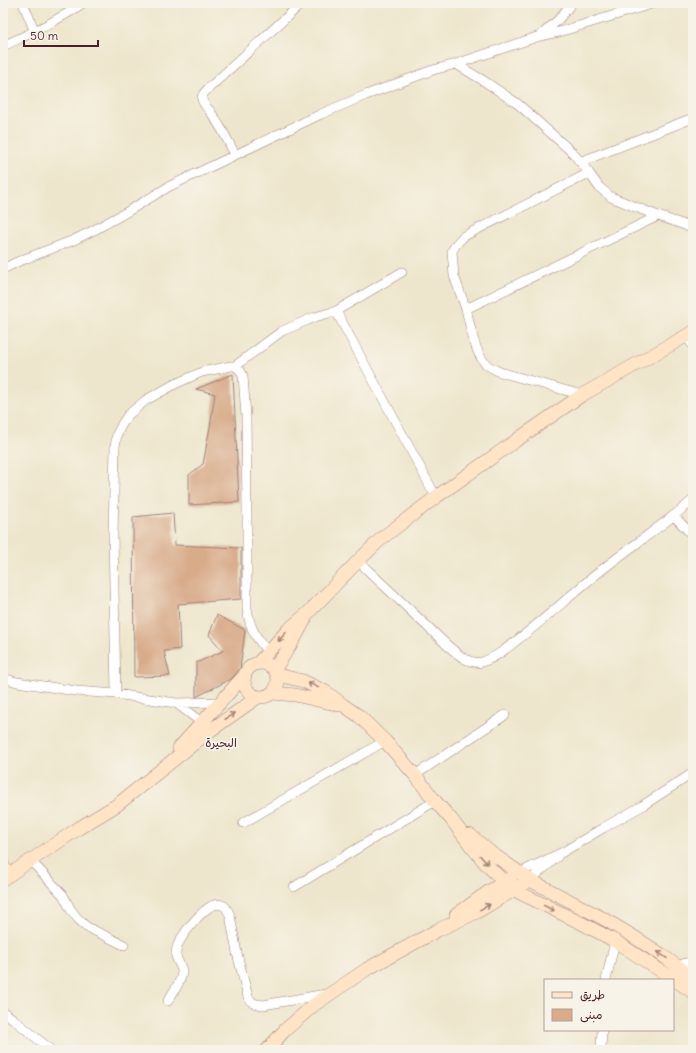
<svg xmlns="http://www.w3.org/2000/svg" width="696" height="1053" font-family="Delius,'Playpen Sans Arabic',sans-serif">
<style>
.building{fill:#d8ab89}
.lines{fill:none;stroke-linecap:round;stroke-linejoin:round}
.street-casing{stroke:#9c827c;stroke-width:10}
.secondary-casing{stroke:#9c827c;stroke-width:14}
.street{stroke:#fff;stroke-width:9}
.secondary{stroke:#ffe4c6;stroke-width:13}
.oneway{stroke:#a48278}
.labels{text-anchor:middle;dominant-baseline:central;stroke-width:3.5;stroke-linejoin:round;paint-order:stroke}
.neighbourhood-label{font-size:12px;fill:#4a1f2b;stroke:#f7f3e8}
</style>
<rect width="100%" height="100%" fill="#f7f3e8"/>
<filter id="ink" filterUnits="userSpaceOnUse"><feTurbulence type="fractalNoise" baseFrequency=".025" numOctaves="2"/><feDisplacementMap in="SourceGraphic" scale="8" xChannelSelector="R" yChannelSelector="G"/><feConvolveMatrix kernelMatrix="1 2 1 2 8 2 1 2 1" color-interpolation-filters="sRGB"/></filter>
<filter id="wash" filterUnits="userSpaceOnUse"><feTurbulence type="fractalNoise" baseFrequency=".012" numOctaves="4" result="noise"/><feDisplacementMap in="SourceGraphic" scale="16" xChannelSelector="R" yChannelSelector="G"/><feGaussianBlur stdDeviation="0.9" result="paint"/><feColorMatrix in="noise" values="0 0 0 0 0 0 0 0 0 0 0 0 0 0 0 0 0 1.4 0 .05"/><feComposite in="paint" operator="in"/></filter>
<g filter="url(#wash)">
<rect width="100%" height="100%" fill="#eee6cc"/>
<g id="blocks">
<!-- building -->
<path class="building" d="M233 374 239 502 189 505V475L203 464 210 427 215 394 196 389Z
M173 513 175 545 241 548V599L178 604 180 649 164 651 170 676 134 677 133 517Z
M217 615 245 630 240 669 231 679 198 696 196 697V663L223 651 209 635Z"/>
</g>
</g>
<g filter="url(#ink)">
<use href="#blocks" fill-opacity="0" stroke="#9c827c" stroke-width="1"/>
<g class="lines">
<defs>
<path id="street" d="M23 3 35 32
M540 36 558 20 572 3
M3 46C22 37 41 29 59 18 67 14 75 9 83 3
M456 64 484 81 518 104 573 153 589 173 599 187 611 197 658 216 682 224 693 229
M235 155C228 140 220 125 210 111 207 108 202 103 202 98 202 93 208 89 211 86L302 3
M580 162 693 118
M3 269 17 262 74 240 94 230 125 213 168 187 321 114 366 95 433 70 456 64 540 36 559 32 655 3
M466 309 454 276 452 251 457 243 464 236 589 173
M336 311 402 272
M685 336 693 345
M235 366 282 331 315 317 336 311 436 497
M582 395 500 372C494 369 488 367 484 362 474 350 470 324 466 309L658 216
M674 516 693 536
M358 561 448 646C458 654 468 665 482 662 495 658 506 649 516 641 543 621 567 598 593 577 626 550 661 527 693 500
M3 678 17 682 76 691 116 694 176 703 220 702
M116 694 113 534 115 447 117 434 122 424 128 415 146 400 175 384 202 372 231 366H235L240 370 243 376 246 416 247 515V608C250 629 255 636 268 652
M176 703 205 725
M415 775 505 715
M243 823 385 741
M3 858 8 876
M31 861 63 895 71 910 78 919 87 927 124 945
M519 873 563 852 603 828 642 806 693 773
M530 880 557 857
M294 887 435 801
M676 966 693 961
M606 980 615 941
M168 1001C172 994 181 982 182 973 183 966 175 961 176 953 176 940 202 909 214 905 223 902 226 907 230 915L237 953 248 997C252 1004 256 1004 263 1005L326 994
M3 1012 12 1018 51 1050
M601 1050 602 1030"/>
<path id="secondary" d="M259 662 288 630 308 613 358 561 382 538 436 497 521 437 582 395 693 332
M244 680a17 17 0 1 1 34 0a17 17 0 1 1-34 0Z
M275 669 296 636 305 619
M278 675 303 681 326 692 343 705 359 716 385 741 415 775 435 801 451 819 472 847 487 865 504 882 514 890 585 925 615 941 693 992
M273 693 295 695 340 705
M179 748 244 676
M470 835 490 852 530 880 604 919 631 935 662 955 693 978
M3 879 79 828 117 805 211 730 258 697
M456 915 488 892 511 878
M267 1050 285 1030 315 1004 367 969 438 930 477 912 530 880"/>
</defs>
<!-- street casing -->
<use href="#street" class="street-casing"/>
<!-- secondary casing -->
<use href="#secondary" class="secondary-casing"/>
<!-- street -->
<use href="#street" class="street"/>
<!-- secondary -->
<use href="#secondary" class="secondary"/>
</g>
<!-- one-way arrows -->
<defs><path id="oneway-shaft" d="M-6 0H5M1.5-3L5.5 0L1.5 3" fill="none" stroke-width="1.6" stroke-linecap="round" stroke-linejoin="round"/></defs>
<g class="oneway">
<use href="#oneway-shaft" transform="translate(282 637) rotate(131)"/>
<use href="#oneway-shaft" transform="translate(313 685) rotate(-154)"/>
<use href="#oneway-shaft" transform="translate(230 716) rotate(-34)"/>
<use href="#oneway-shaft" transform="translate(484 860) rotate(48)"/>
<use href="#oneway-shaft" transform="translate(485 907) rotate(-29)"/>
<use href="#oneway-shaft" transform="translate(549 908) rotate(26)"/>
<use href="#oneway-shaft" transform="translate(662 955) rotate(-145)"/>
</g>
</g>
<g class="labels">
<!-- neighbourhood labels -->
<g class="neighbourhood-label">
<text x="221" y="742">البحيرة</text>
</g>
</g>
<!-- margin -->
<rect width="696" height="1053" fill="none" stroke="#f7f3e8" stroke-width="16"/>
<!-- legend -->
<rect x="544" y="979" width="130" height="52" fill="#f7f3e8" stroke="#b29e9c"/>
<rect x="552" y="992" width="20" height="6" fill="#ffe4c6" stroke="#b29e9c"/>
<text x="580" y="999" font-size="12" fill="#4a1f2b">طريق</text>
<rect x="552" y="1009" width="20" height="12" fill="#d8ab89" stroke="#b29e9c"/>
<text x="580" y="1019" font-size="12" fill="#4a1f2b">مبنى</text>
<!-- scale -->
<path d="M24 40v6h74v-6" fill="none" stroke="#4a1f2b" stroke-width="2"/>
<text x="30" y="40" font-size="12" fill="#4a1f2b" stroke="#f7f3e8" stroke-width="3" paint-order="stroke">50 m</text>
</svg>
